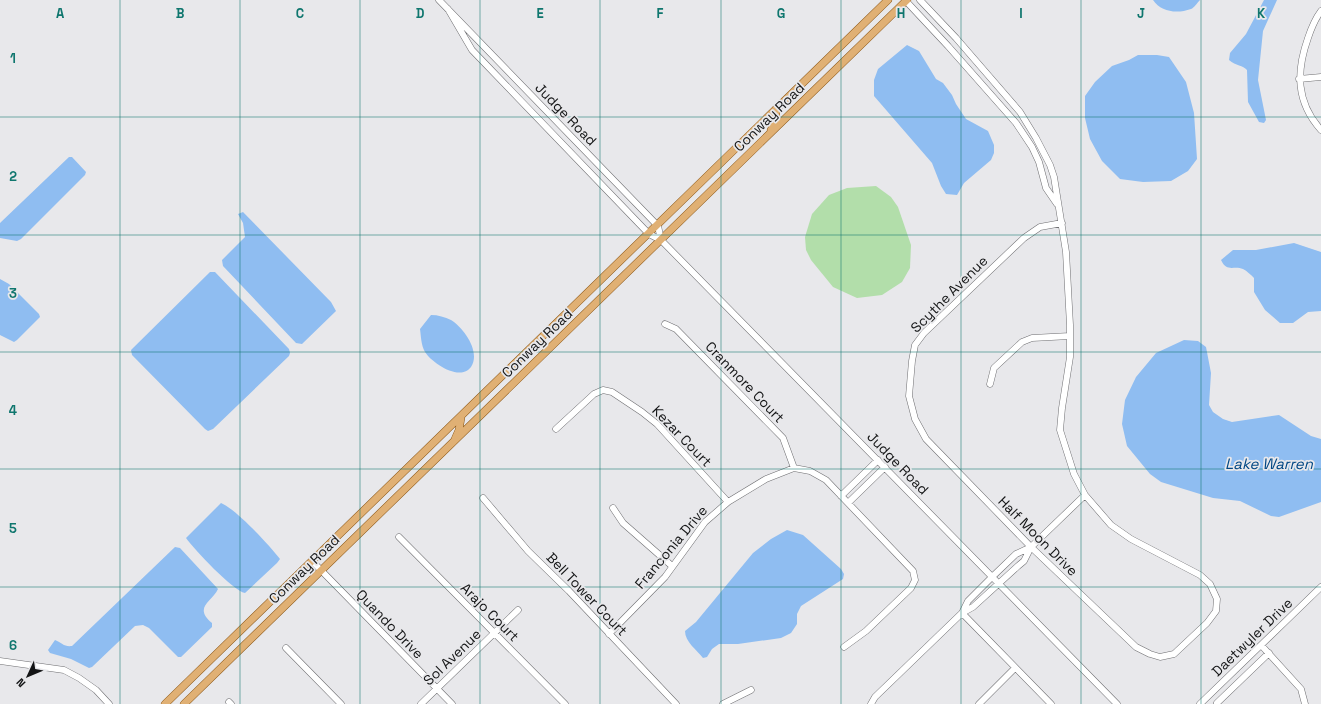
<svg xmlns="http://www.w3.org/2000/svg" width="1321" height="704" font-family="'Space Grotesk',sans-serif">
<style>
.green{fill:#b2deaa}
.water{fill:#8fbdf1}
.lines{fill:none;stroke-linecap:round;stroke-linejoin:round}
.minor-casing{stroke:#6e6e71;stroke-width:7}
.major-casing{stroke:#8b5717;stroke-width:8}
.minor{stroke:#fff;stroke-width:6}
.major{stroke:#e0b074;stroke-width:7}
.grid{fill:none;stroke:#0f766e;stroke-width:1;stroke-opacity:0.55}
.labels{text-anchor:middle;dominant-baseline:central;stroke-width:3.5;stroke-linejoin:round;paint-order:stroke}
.street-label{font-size:14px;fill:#131415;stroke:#e8e8eb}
.water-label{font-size:15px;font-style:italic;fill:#004784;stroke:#e8e8eb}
.grid-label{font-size:13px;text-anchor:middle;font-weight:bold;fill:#0f766e;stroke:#e8e8eb;stroke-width:3.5;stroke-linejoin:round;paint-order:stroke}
</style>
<rect width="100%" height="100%" fill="#e8e8eb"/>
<!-- green -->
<path class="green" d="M876 186 891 197 898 207 911 245 910 268 902 282 882 295 857 298 833 287 811 260 806 250 805 237 812 214 829 195 847 188Z"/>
<!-- water -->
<path class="water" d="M1153 0H1200C1197 3 1194 8 1191 9 1177 14 1161 12 1153 0Z
M1264 0H1277L1263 31 1258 80 1266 120 1264 123 1259 122 1248 102 1247 70C1243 65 1236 66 1229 60L1230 53 1246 34Z
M907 45 919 51 936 79 943 83 952 95 956 104 966 119 988 131 994 145V153L991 160 964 183 957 195 946 194 941 186 932 163 874 96V80L878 69Z
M1138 55H1157L1169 57 1186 82 1194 113 1197 159 1188 171 1171 181 1143 182 1120 179 1102 161 1090 139 1085 118V96L1095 82 1112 66 1129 60Z
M69 157H72L86 172 85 175 21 239 17 241 0 238V223Z
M243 212 331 302 336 311 302 344 296 343 223 266 222 260 245 237 243 223 238 214Z
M1294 243 1321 252V311L1308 312 1293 323H1280L1265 310 1254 292V278C1251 275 1247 271 1243 269 1234 265 1227 273 1221 260L1233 250H1256Z
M210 272H215L289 349 290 353 289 356 213 429 208 431 205 429 132 355 131 350Z
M0 279 9 284 39 314 40 317 17 340 14 342 0 335Z
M431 315C438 315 445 317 451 320 464 328 481 352 471 367 460 382 432 363 425 352 421 345 421 336 420 329Z
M1184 340 1198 341 1206 347 1211 373 1209 405 1213 412 1223 419 1232 422 1279 415 1311 436 1321 439V502L1279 517 1271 516 1240 501 1213 498 1161 482 1150 474 1127 446 1122 424 1125 400 1136 377 1156 353Z
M221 503C236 509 269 545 280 559L277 563 245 593C233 591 194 549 186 538Z
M787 530 803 535 841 569 844 574 843 579 801 606 797 614V624L791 633 781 638 738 644H719L712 649 707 657 703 658C697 650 685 642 685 631L696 622 753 553 771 539Z
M175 547 180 548 218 589C212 602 193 607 212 623V627L181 657H178L149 628 143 625 135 626 92 667 89 668 71 659 50 653 48 650 55 640C62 643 64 647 72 646Z"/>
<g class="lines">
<defs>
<path id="minor" d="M439 0 658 226 661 240
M905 0 948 46 1016 123 1032 147 1039 162 1046 188 1057 204
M920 0 956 38 1020 112 1036 138 1050 165 1054 177 1066 252 1070 325V357L1062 408 1060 430 1074 474 1085 495 1111 525 1131 539 1200 575 1210 584 1217 599 1216 611 1207 623 1174 654 1160 657 1150 654 1136 647 1031 547 926 439 915 419 909 396 912 361 915 345 924 333 1024 238 1040 227 1062 223
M448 9 472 50 649 234 661 240 1117 704
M1321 11C1315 19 1311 29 1308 38 1296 72 1296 102 1321 130
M1299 79 1321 77
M665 324 676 329 783 438 794 468
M990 384 994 368 1022 342 1032 338 1070 336
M556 429 594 394 603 390 612 392 642 412 657 424 728 502
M841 496 878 460
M483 498 528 551 569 591 676 704
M848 503 885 467
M613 508 623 523 672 566
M399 537 565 704
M312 561 452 704
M962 613 968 601 992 577 1016 554 1031 547 1085 495
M962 613 1051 704
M609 634 665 577 705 522 728 502 766 479 794 468 810 471 826 480 913 571 915 580 911 588 866 631 844 647
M1261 645 1301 689 1305 704
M286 648 341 704
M0 661 64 670 79 678 96 690 109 704
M229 702 231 704
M1217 703 1269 653
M421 704 518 610
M723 704 751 690
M871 704 875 697 962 613 973 607 1018 566 1024 561 1031 547
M979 704 1015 668
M1200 704 1321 587"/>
<path id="major" d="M771 130 776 121V109
M455 439 459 430 461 418
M165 704 888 0
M184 704 907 0"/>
</defs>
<!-- minor casing -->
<use href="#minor" class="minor-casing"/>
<!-- major casing -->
<use href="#major" class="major-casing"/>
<!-- minor -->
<use href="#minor" class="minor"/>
<!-- major -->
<use href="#major" class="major"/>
</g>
<!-- grid -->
<path class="grid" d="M120 0V704M240 0V704M360 0V704M480 0V704M600 0V704M721 0V704M841 0V704M961 0V704M1081 0V704M1201 0V704M0 117H1321M0 235H1321M0 352H1321M0 469H1321M0 587H1321"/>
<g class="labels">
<!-- street labels -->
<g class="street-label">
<text transform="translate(566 114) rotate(46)">Judge Road</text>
<text transform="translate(769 117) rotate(-44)">Conway Road</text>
<text transform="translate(949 294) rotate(-45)">Scythe Avenue</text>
<text transform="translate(537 343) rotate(-44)">Conway Road</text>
<text transform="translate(745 382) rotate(46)">Cranmore Court</text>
<text transform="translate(682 436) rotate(46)">Kezar Court</text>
<text transform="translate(898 463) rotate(46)">Judge Road</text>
<text transform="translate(1038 536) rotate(45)">Half Moon Drive</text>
<text transform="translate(671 547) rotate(-50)">Franconia Drive</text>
<text transform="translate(304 569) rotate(-44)">Conway Road</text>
<text transform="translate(587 594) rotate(46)">Bell Tower Court</text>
<text transform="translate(490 612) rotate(45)">Arajo Court</text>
<text transform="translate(390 624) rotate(46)">Quando Drive</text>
<text transform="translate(1252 637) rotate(-44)">Daetwyler Drive</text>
<text transform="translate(452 657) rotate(-44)">Sol Avenue</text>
</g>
<!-- water labels -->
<g class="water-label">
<text x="1269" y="463">Lake Warren</text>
</g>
</g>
<g class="grid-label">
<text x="60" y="18">A</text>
<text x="180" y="18">B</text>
<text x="300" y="18">C</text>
<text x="420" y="18">D</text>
<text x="540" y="18">E</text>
<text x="660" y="18">F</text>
<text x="781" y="18">G</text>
<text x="901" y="18">H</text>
<text x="1021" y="18">I</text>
<text x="1141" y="18">J</text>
<text x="1261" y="18">K</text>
<text x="13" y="63">1</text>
<text x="13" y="181">2</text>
<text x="13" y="298">3</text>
<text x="13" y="415">4</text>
<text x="13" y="533">5</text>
<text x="13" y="650">6</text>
</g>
<!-- north arrow -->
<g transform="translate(28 676) rotate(226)" stroke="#e8e8eb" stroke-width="3" paint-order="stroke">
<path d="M0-3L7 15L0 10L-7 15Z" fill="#131415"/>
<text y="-6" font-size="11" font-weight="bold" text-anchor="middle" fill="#131415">N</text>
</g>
</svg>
